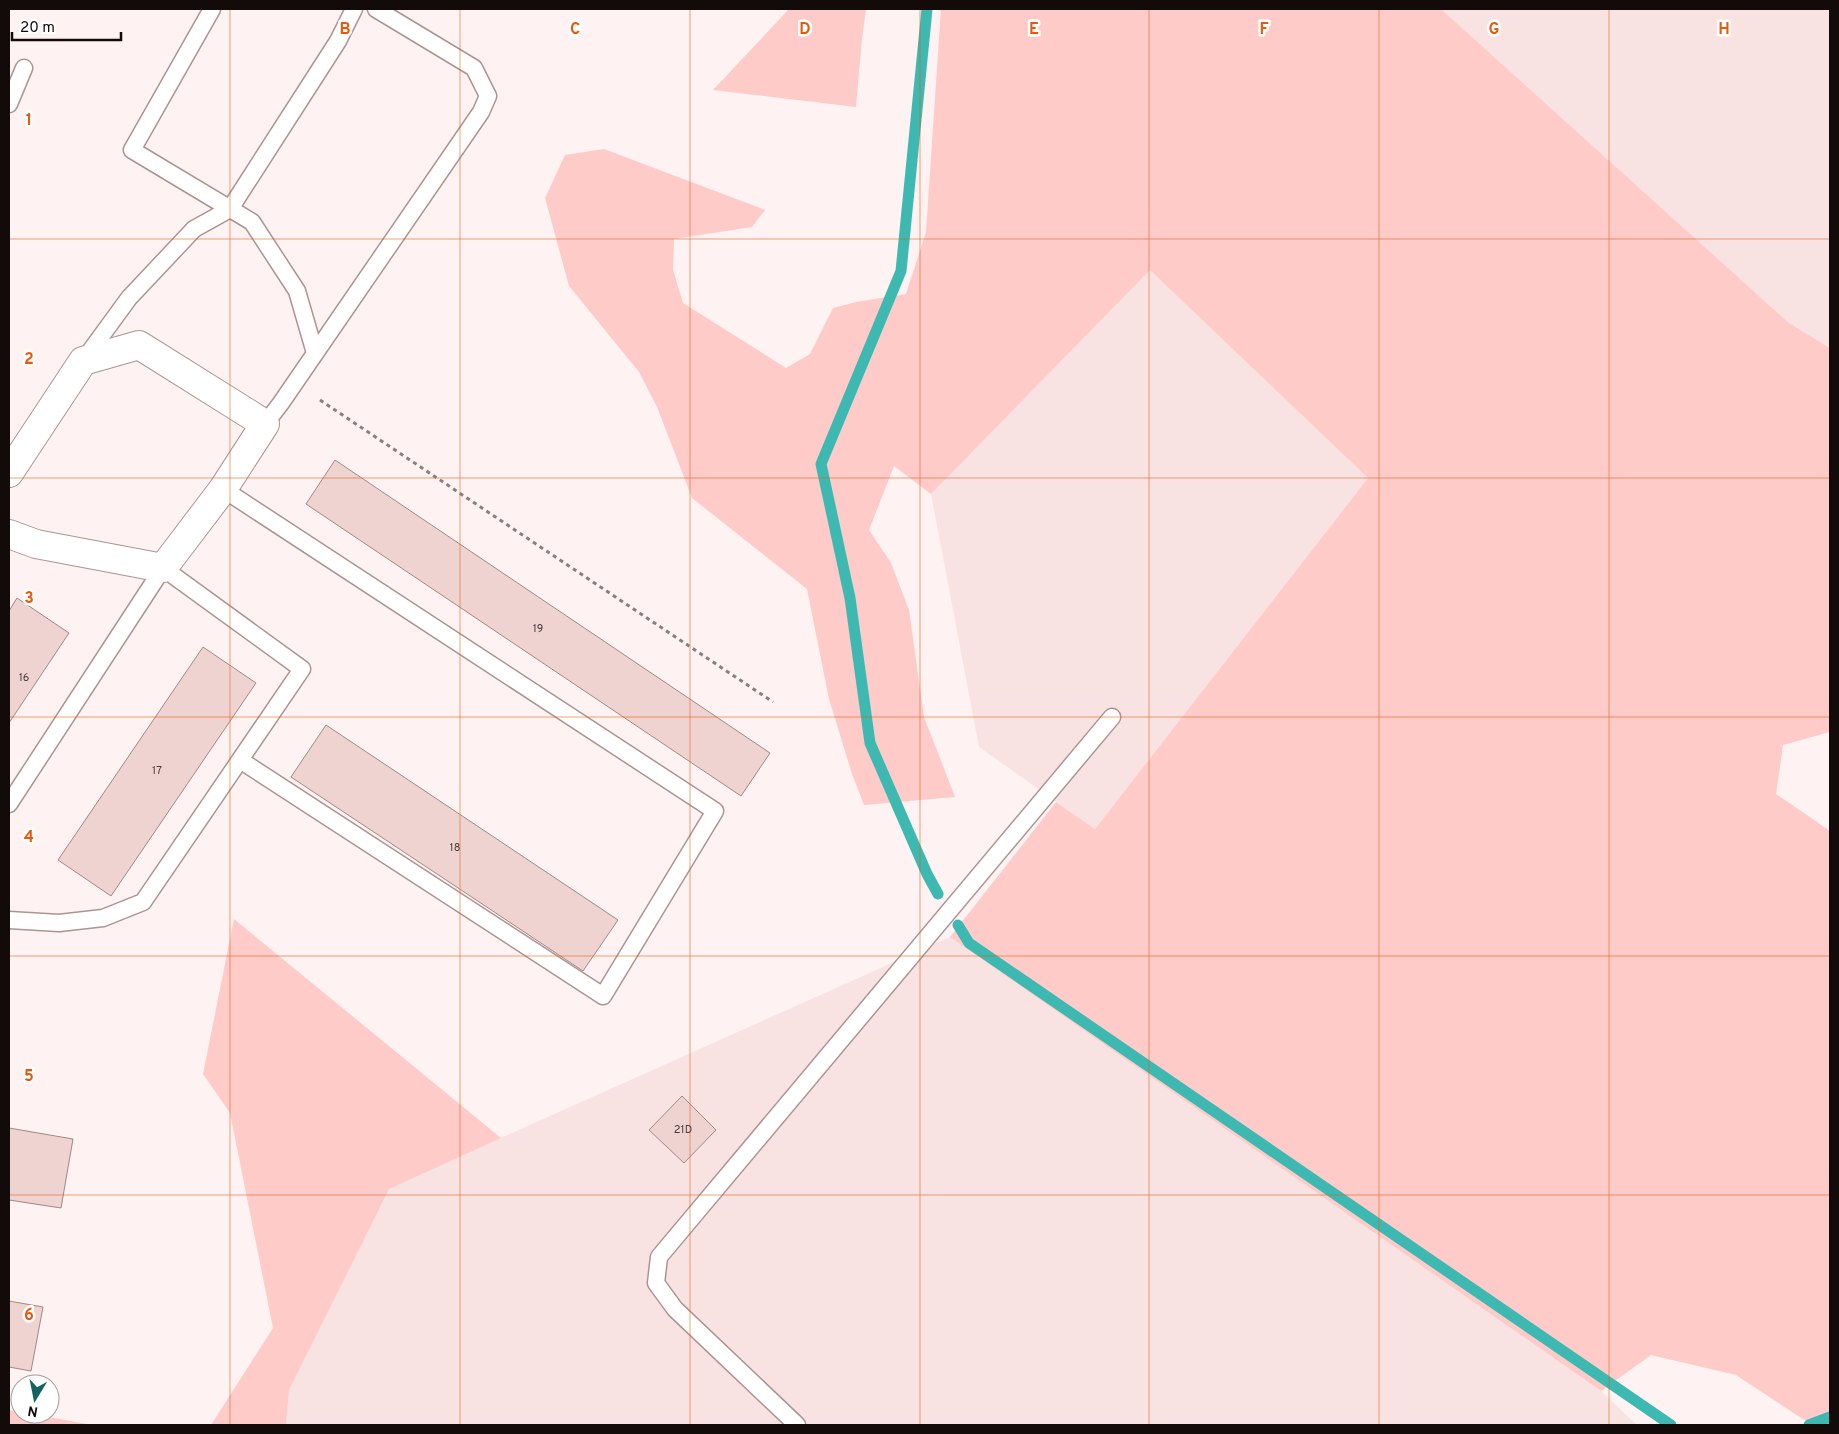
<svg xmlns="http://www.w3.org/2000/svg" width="1839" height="1434" font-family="Overpass,sans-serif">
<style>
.built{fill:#f8e3e2}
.green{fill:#fecbc9}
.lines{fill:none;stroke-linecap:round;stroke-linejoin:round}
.stream{stroke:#3eb9b2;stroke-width:11}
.building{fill:#eed3d1;stroke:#a18887}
.lane-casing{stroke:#ad9493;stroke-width:19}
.street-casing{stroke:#ad9493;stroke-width:30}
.path{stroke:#897f7f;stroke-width:3;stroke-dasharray:4 4;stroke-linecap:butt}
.lane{stroke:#fff;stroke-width:16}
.street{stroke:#fff;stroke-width:28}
.grid{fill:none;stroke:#e8590c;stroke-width:1;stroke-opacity:0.55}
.labels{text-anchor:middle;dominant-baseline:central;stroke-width:5;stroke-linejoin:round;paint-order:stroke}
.number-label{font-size:11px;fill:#4a3c3c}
.grid-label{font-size:16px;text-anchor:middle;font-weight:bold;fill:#e8590c;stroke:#fff;stroke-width:5;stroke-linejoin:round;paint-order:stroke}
</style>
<rect width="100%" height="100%" fill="#fef2f2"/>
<!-- built -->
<path class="built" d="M1441 9H1830V348L1789 323Z
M1150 269 1368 478 1095 829 979 747 931 494Z
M950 937 1601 1391 1637 1425H286L289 1390 389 1188Z"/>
<!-- green -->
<path class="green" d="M789 9H866L862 39 856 107 713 90Z
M941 9H1441L1789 323 1830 348V732L1783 745 1776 794 1830 831V1425H1812L1736 1375 1651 1355 1601 1391 950 937 1056 802 1095 829 1368 478 1150 270 931 494 894 466 869 530 891 563 909 610 924 717 955 797 864 805 852 774 829 699 807 589 692 498 657 407 639 372 569 286 545 198 565 155 604 149 765 210 752 227 674 239 673 270 683 303 786 368 810 354 833 308 856 302 906 294 926 232Z
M234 919 501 1138 389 1189 289 1390 286 1425H211L273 1328 230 1113 203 1074Z
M9 1410 20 1412V1414H33L92 1425H9Z"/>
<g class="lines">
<!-- stream -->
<path class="stream" d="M927 9 901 271 821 464 850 598 870 743 927 874 938 894
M958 925 969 943 1671 1425
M1809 1425 1830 1417"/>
</g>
<!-- building -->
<path class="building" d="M335 460 770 753 741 796 306 504Z
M17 598 69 633 9 723V611Z
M203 647 256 683 111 896 58 860Z
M326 725 618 920 583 971 291 777Z
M682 1096 716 1130 684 1163 649 1130Z
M9 1128 73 1139 61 1208 9 1200Z
M9 1301 43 1307 31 1371 9 1367Z"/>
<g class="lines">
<defs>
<path id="lane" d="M212 9 132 150 252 222 297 291 315 353
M9 104 24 68
M83 361 129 298 194 229 230 209 338 41 354 9
M265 424 281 403 481 112 488 96 474 68 376 9
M223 489 715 811 603 996 240 760
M9 804 163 568 302 669 143 902 103 918 59 923 9 920
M797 1425 675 1309 656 1283 659 1257 1112 717"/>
<path id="street" d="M9 473 83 361 139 345 265 424 223 489 163 568 36 544 9 534"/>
</defs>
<!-- lane casing -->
<use href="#lane" class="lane-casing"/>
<!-- street casing -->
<use href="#street" class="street-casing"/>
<!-- path -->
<path class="path" d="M320 400 773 702"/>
<!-- lane -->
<use href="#lane" class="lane"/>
<!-- street -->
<use href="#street" class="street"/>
</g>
<!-- grid -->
<path class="grid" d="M230 9V1425M460 9V1425M690 9V1425M920 9V1425M1149 9V1425M1379 9V1425M1609 9V1425M9 239H1830M9 478H1830M9 717H1830M9 956H1830M9 1195H1830"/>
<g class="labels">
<!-- number labels -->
<g class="number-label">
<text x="538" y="629">19</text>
<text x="24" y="678">16</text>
<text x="157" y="771">17</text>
<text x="455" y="848">18</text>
<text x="683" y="1130">21D</text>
</g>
</g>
<g class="grid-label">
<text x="345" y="34">B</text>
<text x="575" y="34">C</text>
<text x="805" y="34">D</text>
<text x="1034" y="34">E</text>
<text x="1264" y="34">F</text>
<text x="1494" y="34">G</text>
<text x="1724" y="34">H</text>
<text x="29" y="125">1</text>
<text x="29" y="364">2</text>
<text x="29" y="603">3</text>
<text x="29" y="842">4</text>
<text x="29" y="1081">5</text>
<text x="29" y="1320">6</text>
</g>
<!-- border -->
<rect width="1839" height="1434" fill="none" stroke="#130a0a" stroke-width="20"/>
<!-- north arrow -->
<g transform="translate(35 1399) rotate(190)"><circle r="24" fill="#ffffff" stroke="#a19d9d"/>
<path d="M0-4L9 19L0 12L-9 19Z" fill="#14635f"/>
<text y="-8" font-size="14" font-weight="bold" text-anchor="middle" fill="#130a0a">N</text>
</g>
<!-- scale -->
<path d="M12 32v8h109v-8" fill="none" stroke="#130a0a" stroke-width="2.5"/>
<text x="20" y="32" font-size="15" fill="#130a0a" stroke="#ffffff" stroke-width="4" paint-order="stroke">20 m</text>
</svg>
